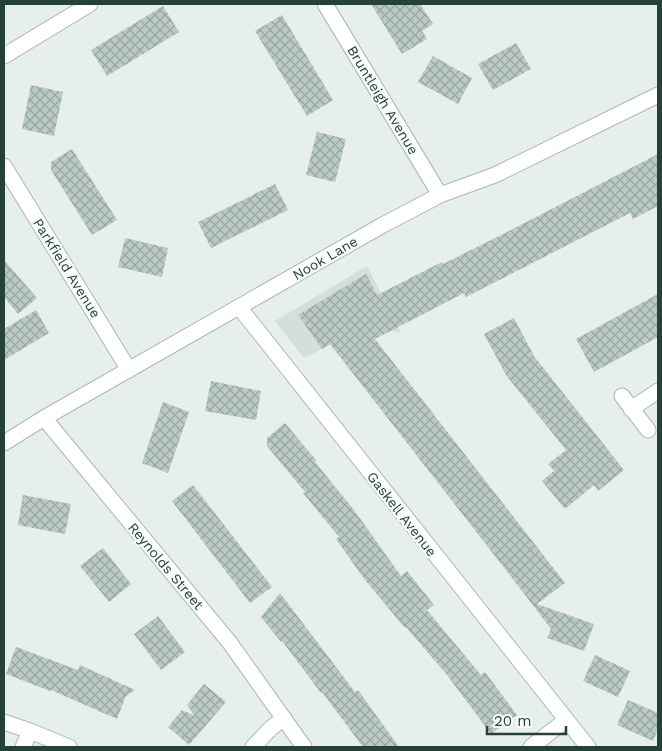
<svg xmlns="http://www.w3.org/2000/svg" width="662" height="751" font-family="'Work Sans',sans-serif">
<style>
.built{fill:#d4dfda}
.building{fill:url(#building-cross-hatch)}
.lines{fill:none;stroke-linecap:round;stroke-linejoin:round}
.minor-casing{stroke:#a8b8b2;stroke-width:17}
.minor{stroke:#fff;stroke-width:15}
.labels{text-anchor:middle;dominant-baseline:central;stroke-width:4.5;stroke-linejoin:round;paint-order:stroke}
.street-label{font-size:14px;fill:#24423a;stroke:#f7fbf9}
</style>
<defs>
<pattern id="building-cross-hatch" width="8" height="8" patternUnits="userSpaceOnUse" patternTransform="scale(1.25)"><rect width="8" height="8" fill="#bbcac4"/><path d="M0 0l8 8M0 8l8-8" fill="none" stroke="#98a6a0"/></pattern>
</defs>
<rect width="100%" height="100%" fill="#e6efeb"/>
<!-- built -->
<path class="built" d="M367 266 401 333 367 325 304 358 275 321Z"/>
<!-- building -->
<path class="building" d="M371 4H420L433 24 422 31 427 39 402 54Z
M163 6 179 32 107 76 91 50Z
M282 15 333 100 307 116 255 31Z
M516 43 531 69 493 90 478 64Z
M433 56 472 78 458 104 418 82Z
M31 85 63 92 54 136 22 129Z
M317 132 346 139 335 182 306 175Z
M72 149 117 220 92 235 51 170V162Z
M658 154V206L633 219 630 213 466 297 464 293 375 339 565 583 537 604 594 624 584 651 547 638 551 629 509 574 330 344 322 349 298 315 366 274 377 295 442 262 443 264 505 233Z
M275 184 288 210 211 248 198 222Z
M125 238 168 248 162 277 118 267Z
M4 260 37 298 18 314 4 297Z
M658 294V337L594 372 576 339Z
M36 310 49 333 4 360V329Z
M514 318 534 356 624 470 598 491 594 485 565 509 542 481 554 471 548 464 566 450 506 375 484 334Z
M211 381 261 391 256 420 205 411Z
M163 402 189 412 168 473 142 463Z
M285 423 316 460 315 462 354 510 401 576 407 571 434 605 427 610 481 675 485 672 517 715 491 734 447 675 406 627 405 628 365 580 336 539 339 537 303 493 305 492 267 446V438Z
M193 485 272 587 250 603 172 501Z
M23 495 71 504 65 534 18 525Z
M103 548 131 584 109 602 80 566Z
M280 593 355 692 358 690 399 747H363L322 692 321 693 282 641 281 642 261 617Z
M158 616 185 652 161 670 134 634Z
M16 647 78 670 80 665 135 690 126 696 117 719 51 690 50 691 6 674Z
M595 655 630 671 618 697 583 681Z
M204 684 226 702 189 745 168 727 182 710 195 716 187 705Z
M628 700 658 713V729L653 741 617 725Z"/>
<g class="lines">
<defs>
<path id="minor" d="M325 4 440 195
M4 56 90 4
M4 166 129 370
M239 307 588 747
M622 396 648 430
M631 409 658 391
M44 418 230 643 304 747
M4 443 44 418 381 226 440 195 495 175 658 95
M4 722 30 731 69 747
M23 747 30 731
M253 747 271 728 284 718
M531 747 566 720"/>
</defs>
<!-- minor casing -->
<use href="#minor" class="minor-casing"/>
<!-- minor -->
<use href="#minor" class="minor"/>
</g>
<g class="labels">
<!-- street labels -->
<g class="street-label">
<text transform="translate(383 100) rotate(59)">Bruntleigh Avenue</text>
<text transform="translate(325 258) rotate(-30)">Nook Lane</text>
<text transform="translate(67 268) rotate(58)">Parkfield Avenue</text>
<text transform="translate(402 514) rotate(52)">Gaskell Avenue</text>
<text transform="translate(166 566) rotate(50)">Reynolds Street</text>
</g>
</g>
<!-- border -->
<rect width="662" height="751" fill="none" stroke="#24423a" stroke-width="10"/>
<!-- scale -->
<path d="M487 726v8h79v-8" fill="none" stroke="#24423a" stroke-width="2.5"/>
<text x="494" y="726" font-size="15" fill="#24423a" stroke="#f7fbf9" stroke-width="4" paint-order="stroke">20 m</text>
</svg>
